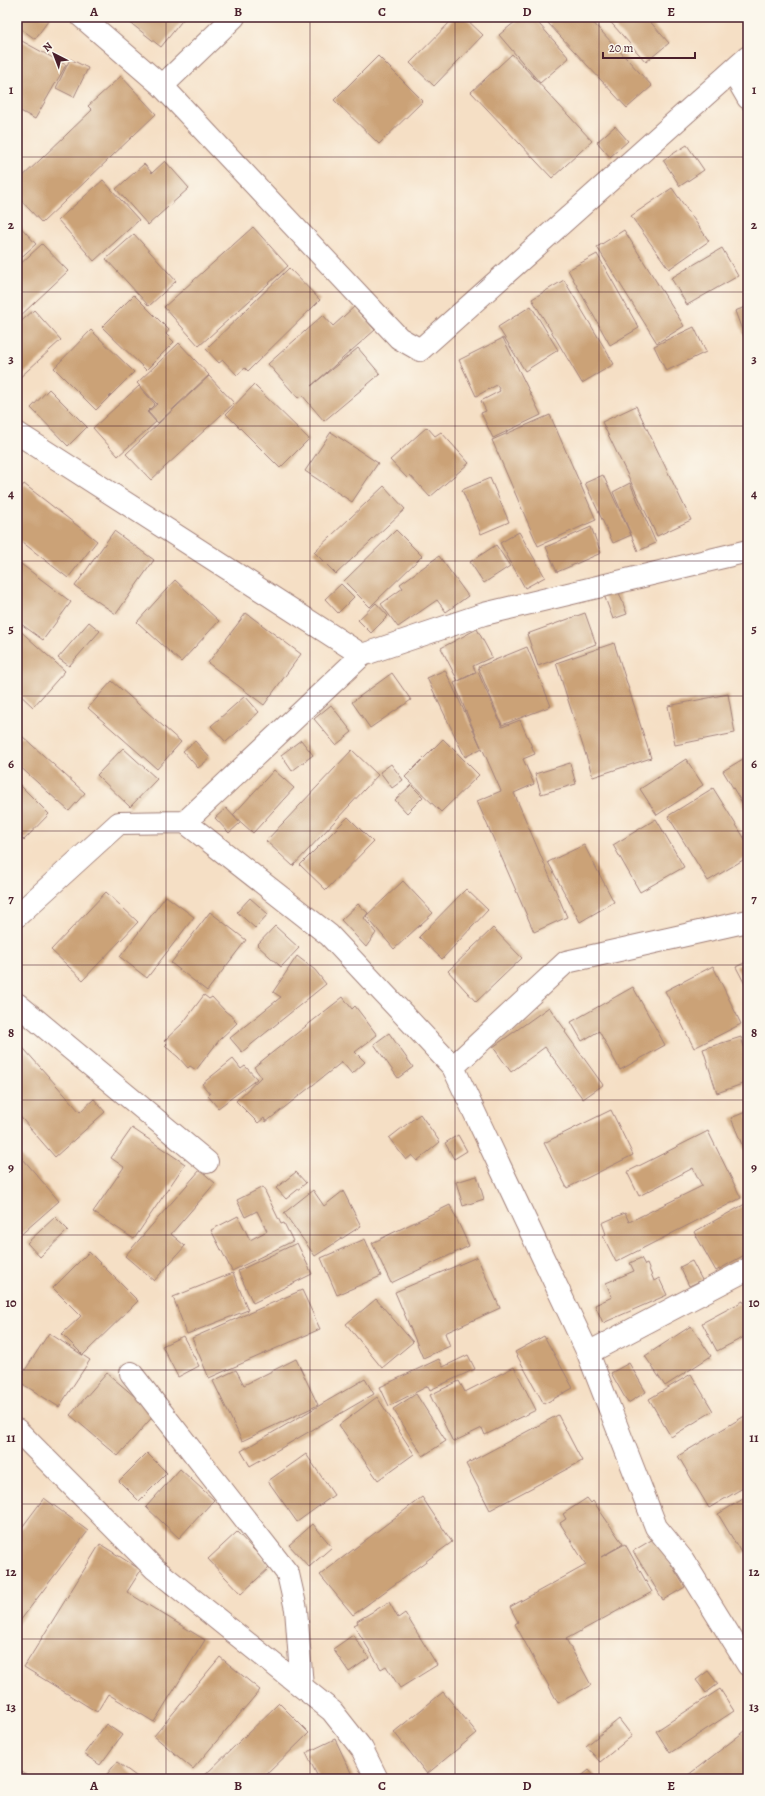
<svg xmlns="http://www.w3.org/2000/svg" width="765" height="1796" font-family="Alegreya,serif">
<style>
.building{fill:#cba277}
.lines{fill:none;stroke-linecap:round;stroke-linejoin:round}
.street-casing{stroke:#a07f78;stroke-width:24}
.street{stroke:#fff;stroke-width:22}
.grid{fill:none;stroke:#4a1f2b;stroke-width:1;stroke-opacity:0.55}
.neatline{fill:none;stroke:#4a1f2b;stroke-width:1.5}
.grid-label{font-size:13px;text-anchor:middle;font-weight:bold;fill:#4a1f2b}
</style>
<rect width="100%" height="100%" fill="#fbf7ec"/>
<filter id="ink" filterUnits="userSpaceOnUse"><feTurbulence type="fractalNoise" baseFrequency=".025" numOctaves="2"/><feDisplacementMap in="SourceGraphic" scale="8" xChannelSelector="R" yChannelSelector="G"/><feConvolveMatrix kernelMatrix="1 2 1 2 8 2 1 2 1" color-interpolation-filters="sRGB"/></filter>
<filter id="wash" filterUnits="userSpaceOnUse"><feTurbulence type="fractalNoise" baseFrequency=".012" numOctaves="4" result="noise"/><feDisplacementMap in="SourceGraphic" scale="16" xChannelSelector="R" yChannelSelector="G"/><feGaussianBlur stdDeviation="0.9" result="paint"/><feColorMatrix in="noise" values="0 0 0 0 0 0 0 0 0 0 0 0 0 0 0 0 0 1.4 0 .05"/><feComposite in="paint" operator="in"/></filter>
<g filter="url(#wash)">
<rect width="100%" height="100%" fill="#f5dfc5"/>
<g id="blocks">
<!-- building -->
<path class="building" d="M18 17H51L35 39 17 26Z
M123 17H185L161 47Z
M455 17H464L483 35 434 86 410 63Z
M521 17H533L569 58 540 83 499 35Z
M541 17H551L546 22Z
M555 17H588L652 86 627 108 548 23Z
M606 17H646L669 43 646 62Z
M20 40 66 65 35 119 17 109V45Z
M512 54 592 141 552 178 471 92Z
M378 56 423 101 379 144 334 100Z
M70 59 88 68 74 97 56 88Z
M121 76 156 114 42 223 17 196V182L92 110 88 106Z
M615 126 628 141 610 157 597 142Z
M687 145 704 170 680 186 663 160Z
M165 161 189 188 148 225 116 189 144 164 152 173Z
M103 180 139 220 94 261 58 220Z
M672 188 709 241 669 269 631 216Z
M17 223 36 244 17 261Z
M253 227 288 266 199 346 164 307Z
M624 230 684 326 657 343 597 247Z
M134 234 176 281 149 306 106 259Z
M42 244 68 271 17 319V267Z
M722 248 738 276 687 305 671 278Z
M597 254 639 328 610 345 568 270Z
M289 268 320 300 248 371 245 368 237 375 223 360 219 363 206 349Z
M564 280 614 364 582 383 532 299Z
M134 295 169 330 166 334 174 342 146 370 102 327Z
M531 306 558 350 525 371 498 327Z
M748 306V337L745 338 735 311Z
M354 307 375 330 311 386 358 348 380 374 324 421 302 395 298 398 268 364 323 315 333 326Z
M34 310 61 340 17 380V325Z
M694 327 706 352 666 371 654 346Z
M91 330 134 372 96 410 54 368Z
M503 338 541 415 493 438 481 413 486 411 481 401 500 391 497 385 476 396 459 360Z
M179 343 209 375 158 423 148 412 157 404 137 383Z
M209 376 234 403 151 480 126 454Z
M254 385 309 439 280 468 226 414Z
M139 386 155 404 147 412 156 422 118 456 93 428Z
M49 389 87 427 68 446 31 408Z
M636 406 691 520 657 536 602 422Z
M550 415 596 520 538 546 492 440Z
M427 427 435 436 441 432 469 463 430 497 410 475 407 478 390 460Z
M331 432 378 463 352 502 305 471Z
M603 475 631 535 613 543 585 483Z
M490 478 509 522 481 534 462 490Z
M630 483 656 543 638 551 613 492Z
M24 484 97 541 68 578 17 538V493Z
M384 486 405 509 336 574 314 552Z
M591 527 601 553 557 572 546 547Z
M396 530 422 556 370 607 344 581Z
M114 531 154 560 116 614 75 586Z
M519 532 545 577 525 588 500 543Z
M496 545 510 566 484 583 470 562Z
M439 556 468 596 446 612 437 600 398 627 381 604 403 588 400 584Z
M17 561 71 602 43 640 17 621Z
M175 580 219 621 181 662 137 622Z
M341 584 354 597 338 613 325 599Z
M618 590 627 614 613 619 604 595Z
M376 603 388 616 371 633 358 620Z
M246 613 301 654 264 705 208 663Z
M585 613 596 644 538 666 527 634Z
M89 622 100 631 69 666 58 658Z
M17 628 65 671 33 707 17 692Z
M477 629 492 657 473 666 476 672 458 681 441 648Z
M614 643 651 758 593 777 556 663Z
M527 647 551 706 502 725 478 667Z
M445 670 481 747 454 683 478 672 502 727 520 720 535 754 523 759 534 784 514 793 567 917 534 932 477 801 501 791 482 748 465 757 427 678Z
M392 673 411 700 370 728 352 702Z
M112 681 181 742 157 769 88 708Z
M728 694 735 733 675 745 668 706Z
M245 696 259 712 226 742 211 726Z
M331 705 352 732 336 745 314 719Z
M22 736 85 793 69 811 17 764V741Z
M443 739 479 775 441 812 405 777Z
M301 740 313 755 292 771 281 755Z
M195 741 210 758 198 768 183 751Z
M123 748 157 779 130 807 97 775Z
M352 750 378 775 293 866 266 841Z
M748 756V813L723 771Z
M686 759 703 785 657 815 640 789Z
M570 763 576 784 541 794 535 774Z
M391 764 403 780 392 788 380 772Z
M274 770 294 788 253 833 233 815Z
M17 782 49 814 24 840 17 834Z
M411 785 423 797 407 813 395 800Z
M713 788 748 844V857L708 881 668 816Z
M226 808 240 823 229 833 215 818Z
M348 817 373 842 326 890 300 865Z
M656 819 684 867 640 892 613 845Z
M584 845 614 902 580 922 548 862Z
M403 881 433 913 394 949 366 916Z
M466 889 488 910 442 959 419 937Z
M106 892 138 922 83 980 51 950Z
M166 896 194 917 147 978 120 957Z
M250 898 268 914 255 928 237 912Z
M358 904 368 913 364 918 376 933 366 947 341 920Z
M210 912 246 940 207 991 171 963Z
M275 926 299 948 281 967 257 945Z
M493 928 522 958 476 1002 448 971Z
M297 956 315 970 326 984 242 1052 230 1038 281 997 273 992Z
M748 961V990L736 967Z
M713 966 741 1024 694 1048 665 991Z
M633 987 665 1045 620 1070 599 1031 582 1041 571 1022Z
M204 995 209 999 212 997 225 1011 235 1019 234 1020 237 1023 220 1039 196 1070 190 1066 188 1068 178 1057 165 1046 167 1044 164 1041 183 1023Z
M343 997 352 1009 355 1006 377 1035 355 1052 365 1062 352 1074 342 1062 266 1122 264 1118 258 1123 236 1101 261 1077 254 1067Z
M549 1007 566 1031 565 1032 603 1085 583 1099 545 1047 511 1072 493 1047Z
M389 1033 413 1067 398 1078 374 1044Z
M741 1037 748 1059V1082L717 1093 703 1049Z
M17 1041 80 1112 94 1099 105 1112 55 1157 17 1113Z
M233 1059 241 1069 245 1066 257 1079 218 1108 208 1096 210 1094 202 1084Z
M611 1110 633 1155 567 1188 544 1143Z
M748 1111V1159L731 1118Z
M420 1114 440 1142 417 1161 412 1155 406 1160 389 1138Z
M132 1128 185 1164 134 1239 93 1212 124 1167 111 1158Z
M708 1131 741 1198 616 1262 603 1236 606 1234 602 1223 625 1213 629 1222 702 1186 693 1168 639 1196 627 1172Z
M458 1135 467 1151 454 1159 445 1143Z
M17 1152 59 1201 17 1238Z
M200 1170 215 1183 171 1234 185 1246 154 1281 125 1256Z
M296 1172 306 1183 286 1199 276 1188Z
M477 1176 484 1199 463 1206 456 1182Z
M263 1187 281 1224 284 1223 293 1241 232 1271 211 1230 238 1216 250 1240 267 1231 257 1211 245 1217 237 1200Z
M313 1190 324 1206 343 1191 361 1226 315 1256 284 1213Z
M745 1204 748 1209V1253L716 1271 694 1232Z
M450 1205 469 1246 391 1283 372 1243Z
M55 1217 68 1230 40 1257 27 1243Z
M365 1239 381 1276 337 1295 321 1258Z
M297 1243 312 1274 253 1303 238 1271Z
M89 1252 138 1301 83 1355 62 1334 81 1316 53 1288Z
M477 1257 500 1308 445 1333 450 1346 423 1358 395 1292Z
M641 1258 645 1265 647 1264 654 1281 659 1278 667 1295 603 1323 595 1305 612 1297 606 1283 634 1271 630 1263Z
M692 1261 702 1280 689 1286 680 1267Z
M233 1273 248 1310 187 1334 173 1297Z
M302 1290 320 1329 209 1378 192 1338Z
M376 1299 413 1342 382 1368 346 1324Z
M743 1301 748 1310V1335L717 1351 702 1323Z
M691 1326 711 1356 665 1386 645 1356Z
M49 1333 90 1360 59 1407 18 1381Z
M183 1336 199 1366 178 1377 162 1346Z
M544 1336 573 1388 544 1404 515 1352Z
M468 1355 475 1369 430 1390 428 1386 389 1406 380 1387 439 1359 443 1367Z
M296 1359 318 1405 242 1441 213 1381 236 1370 244 1385Z
M629 1363 646 1392 628 1403 611 1373Z
M514 1367 536 1410 485 1435 482 1428 453 1442 430 1395 459 1381 465 1392Z
M107 1373 155 1414 118 1456 70 1415Z
M691 1374 713 1411 671 1437 649 1399Z
M365 1379 374 1394 250 1466 241 1451Z
M416 1394 446 1441 423 1456 393 1409Z
M377 1397 414 1454 378 1480 339 1425Z
M748 1414V1485L709 1508 678 1456Z
M558 1415 582 1461 490 1510 466 1464Z
M147 1453 167 1473 139 1501 119 1481Z
M306 1454 334 1495 297 1522 268 1481Z
M180 1469 214 1500 179 1538 146 1507Z
M748 1496V1550L742 1554 718 1514Z
M422 1497 452 1542 353 1615 320 1575Z
M44 1498 88 1531 17 1625V1534Z
M587 1498 591 1503 593 1501 623 1544 601 1557 625 1544 652 1592 566 1639 591 1685 558 1703 515 1624 518 1622 510 1607 586 1565 560 1523 566 1519 563 1514Z
M313 1524 332 1547 309 1567 289 1545Z
M237 1532 270 1567 241 1594 208 1559Z
M655 1538 685 1587 663 1600 633 1551Z
M100 1544 141 1570 127 1592 205 1640 154 1722 108 1694 97 1712 24 1667Z
M389 1602 398 1618 405 1613 437 1665 400 1688 386 1666 381 1669 354 1625 358 1623 357 1621Z
M353 1635 369 1658 349 1672 333 1649Z
M220 1657 260 1690 193 1769 154 1736Z
M708 1671 718 1684 706 1693 696 1680Z
M720 1689 734 1711 670 1753 656 1731Z
M443 1692 477 1733 427 1774 394 1732Z
M279 1703 309 1733 262 1779H201Z
M619 1719 632 1736 600 1762 586 1746Z
M106 1724 122 1735 100 1765 84 1754Z
M745 1731 748 1735V1779H683Z
M335 1739 354 1779H319L306 1753Z
M117 1762 140 1779H103Z
M17 1769 33 1779H17Z
M589 1770 597 1779H578Z"/>
</g>
</g>
<g filter="url(#ink)">
<use href="#blocks" fill-opacity="0" stroke="#a07f78" stroke-width="1"/>
<g class="lines">
<defs>
<path id="street" d="M82 17 162 86 399 338 420 350 748 57
M733 72 748 98
M162 86 234 17
M17 433 362 655
M185 822 329 935 453 1067 588 1353 656 1527 683 1560 748 1665
M17 916 119 823 185 822 362 655 484 614 748 551
M17 1004 207 1162
M453 1067 566 962 748 921
M588 1353 748 1269
M131 1373 288 1574 296 1609 302 1687
M17 1430 155 1569 332 1711 362 1749 377 1779"/>
</defs>
<!-- street casing -->
<use href="#street" class="street-casing"/>
<!-- street -->
<use href="#street" class="street"/>
</g>
</g>
<!-- grid -->
<path class="grid" d="M166 17V1779M310 17V1779M455 17V1779M599 17V1779M17 157H748M17 292H748M17 426H748M17 561H748M17 696H748M17 831H748M17 965H748M17 1100H748M17 1235H748M17 1370H748M17 1504H748M17 1639H748"/>
<!-- margin -->
<rect width="765" height="1796" fill="none" stroke="#fbf7ec" stroke-width="44"/>
<!-- north arrow -->
<g transform="translate(54 54) rotate(318)" stroke="#fbf7ec" stroke-width="3" paint-order="stroke">
<path d="M0-3L7 15L0 10L-7 15Z" fill="#4a1f2b"/>
<text y="-6" font-size="11" font-weight="bold" text-anchor="middle" fill="#4a1f2b">N</text>
</g>
<!-- scale -->
<path d="M603 52v6h92v-6" fill="none" stroke="#4a1f2b" stroke-width="2"/>
<text x="609" y="52" font-size="12" fill="#4a1f2b" stroke="#fbf7ec" stroke-width="3" paint-order="stroke">20 m</text>
<rect x="22" y="22" width="721" height="1752" class="neatline"/>
<g class="grid-label">
<text x="94" y="16">A</text>
<text x="238" y="16">B</text>
<text x="382" y="16">C</text>
<text x="527" y="16">D</text>
<text x="671" y="16">E</text>
<text x="11" y="94">1</text>
<text x="754" y="94">1</text>
<text x="11" y="229">2</text>
<text x="754" y="229">2</text>
<text x="11" y="363">3</text>
<text x="754" y="363">3</text>
<text x="11" y="498">4</text>
<text x="754" y="498">4</text>
<text x="11" y="633">5</text>
<text x="754" y="633">5</text>
<text x="11" y="768">6</text>
<text x="754" y="768">6</text>
<text x="11" y="903">7</text>
<text x="754" y="903">7</text>
<text x="11" y="1037">8</text>
<text x="754" y="1037">8</text>
<text x="11" y="1172">9</text>
<text x="754" y="1172">9</text>
<text x="11" y="1307">10</text>
<text x="754" y="1307">10</text>
<text x="11" y="1442">11</text>
<text x="754" y="1442">11</text>
<text x="11" y="1576">12</text>
<text x="754" y="1576">12</text>
<text x="11" y="1711">13</text>
<text x="754" y="1711">13</text>
<text x="94" y="1790">A</text>
<text x="238" y="1790">B</text>
<text x="382" y="1790">C</text>
<text x="527" y="1790">D</text>
<text x="671" y="1790">E</text>
</g>
</svg>
